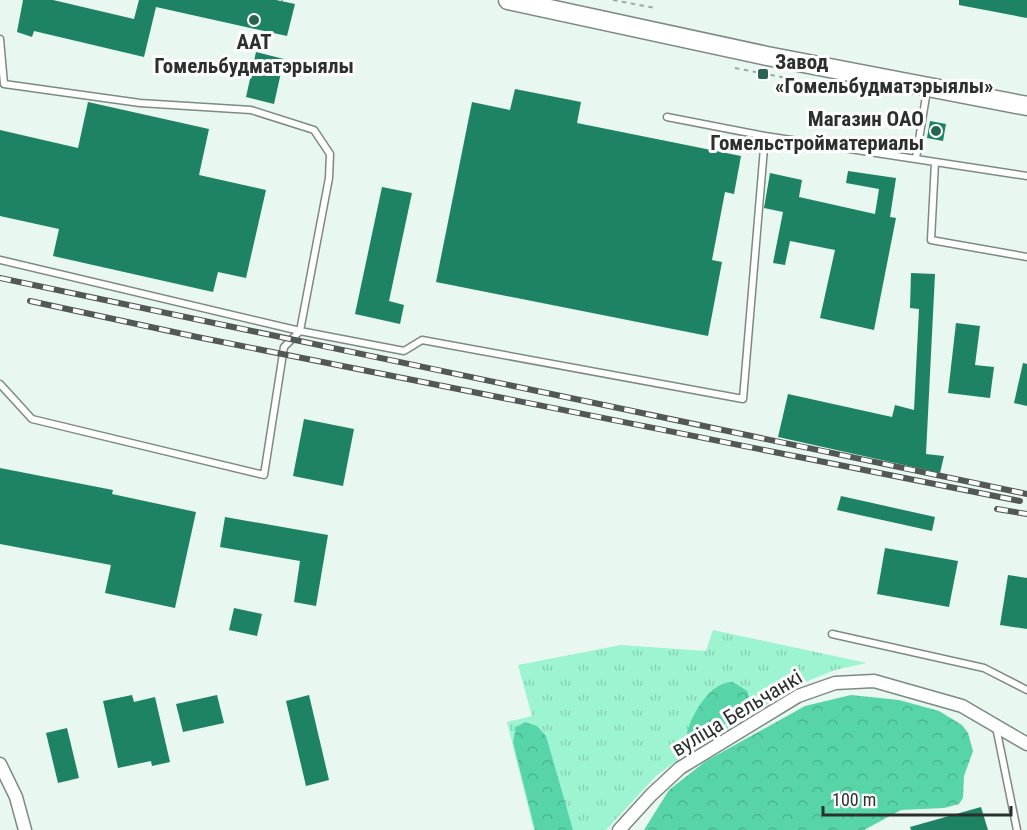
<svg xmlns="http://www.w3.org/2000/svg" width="1027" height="830" font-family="'Roboto Condensed',sans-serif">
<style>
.grass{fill:url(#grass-tufts)}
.forest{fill:url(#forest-crowns)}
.building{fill:#1e8364}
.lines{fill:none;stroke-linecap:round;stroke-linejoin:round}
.lane-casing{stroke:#7d8a84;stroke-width:9}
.street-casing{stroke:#7d8a84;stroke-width:15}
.secondary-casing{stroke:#7d8a84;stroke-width:21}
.path{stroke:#9da7a3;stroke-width:2;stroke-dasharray:4.5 4.5;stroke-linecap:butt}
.lane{stroke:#fff;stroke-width:6}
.street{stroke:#fff;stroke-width:12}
.secondary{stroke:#fff;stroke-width:18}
.rail-casing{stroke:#525856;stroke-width:6}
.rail{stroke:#fff;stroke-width:4;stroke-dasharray:11;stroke-linecap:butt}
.poi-dot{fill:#28644f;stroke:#fff;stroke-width:2}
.labels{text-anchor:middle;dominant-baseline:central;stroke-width:6;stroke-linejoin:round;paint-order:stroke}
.poi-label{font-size:21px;font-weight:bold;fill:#2b302e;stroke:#fff}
.street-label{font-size:21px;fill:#2b302e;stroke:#fff}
</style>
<defs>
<pattern id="grass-tufts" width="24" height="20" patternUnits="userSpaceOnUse" patternTransform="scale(1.5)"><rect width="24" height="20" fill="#9df4d1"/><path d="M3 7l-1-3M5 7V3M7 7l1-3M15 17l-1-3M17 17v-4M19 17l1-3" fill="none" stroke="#87d2b4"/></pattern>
<pattern id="forest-crowns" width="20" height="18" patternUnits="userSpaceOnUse" patternTransform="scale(1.5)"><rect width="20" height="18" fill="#57d4a8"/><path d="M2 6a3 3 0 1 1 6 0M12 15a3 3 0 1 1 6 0" fill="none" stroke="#4cb691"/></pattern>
</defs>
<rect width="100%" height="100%" fill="#e9f7f1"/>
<!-- grass -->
<path class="grass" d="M713 630 867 663 835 670 803 683 687 753 656 776 606 830H534L507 722 532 716 518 665 621 645 706 651Z"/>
<!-- forest -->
<path class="forest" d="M733 682 747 691 751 704 748 710 702 738 691 740 687 733C692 713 711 681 733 682Z
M851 695 899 700 939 711 962 725 968 733 973 751 964 776 963 798 959 804 944 808 901 810 864 830H644L669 790 706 761 805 706Z
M525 722 537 726 546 736 573 830H535L513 742 516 727Z"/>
<!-- building -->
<path class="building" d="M23 0H53L134 19 139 0H276L295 4 287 36 156 7 144 57 34 31 32 37 17 32Z
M959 0H1027V18L959 5Z
M256 52 284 59 274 104 246 97Z
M515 89 581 102 577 123 741 156 734 194 725 192 712 260 722 262 708 336 436 282 472 102 510 110Z
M88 102 209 129 199 175 266 190 246 278 218 272 213 292 53 256 59 229 0 216V130L78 148Z
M930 121 946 124 943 141 927 138Z
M848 171 896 178 890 217 896 218 874 330 820 318 835 250 790 241 785 265 773 263 783 212 764 208 770 173 802 180 799 197 875 214 879 189 846 183Z
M382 187 412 193 389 301 404 305 400 324 355 314Z
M911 273 935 274 926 454 944 456 940 473 778 437 788 394 892 417 895 405 914 410 919 309 910 308Z
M956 323 980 326 975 365 994 367 990 398 948 393Z
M1023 363 1027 364V406L1014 403Z
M304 419 354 429 343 486 293 476Z
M0 468 113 490 112 494 196 512 175 608 105 593 111 565 0 544Z
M841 496 935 517 932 531 837 510Z
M225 517 328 535 316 606 294 602 300 561 220 547Z
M885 548 958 561 949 607 877 594Z
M1008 575 1027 578V629L1000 625Z
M234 608 262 614 257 636 229 630Z
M132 695 134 702 155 697 170 762 152 766 151 761 118 768 103 701Z
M217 695 224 723 183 732 176 704Z
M309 695 329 780 306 786 286 701Z
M67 728 79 778 58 783 46 733Z
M981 807 988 830H911L910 827Z"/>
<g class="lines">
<defs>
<path id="lane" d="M0 39 4 84 140 103 251 110 314 130 330 154 329 178 300 331 0 260
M765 136 1027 176
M916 158 927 90
M935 162 931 240 1027 257
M0 384 32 419 264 475 284 347 300 331 404 351 422 340 743 399 765 136 667 117
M832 634 984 668 1027 690
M996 727 1017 830"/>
<path id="street" d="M0 764 16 797 25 830
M619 830 651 795 680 768 798 696 835 683 874 681 962 706 1027 744"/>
<path id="secondary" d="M508 0 767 56 1027 106"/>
</defs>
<!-- lane casing -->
<use href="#lane" class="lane-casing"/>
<!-- street casing -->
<use href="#street" class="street-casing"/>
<!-- secondary casing -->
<use href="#secondary" class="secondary-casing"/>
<!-- path -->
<path class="path" d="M613 0 655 8
M282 1V0
M735 68 802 81"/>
<!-- lane -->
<use href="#lane" class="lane"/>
<!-- street -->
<use href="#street" class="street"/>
<!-- secondary -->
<use href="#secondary" class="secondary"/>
<defs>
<path id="rail" d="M0 278 1027 494
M30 301 197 337 1020 501
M997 509 1027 514"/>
</defs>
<!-- rail casing -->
<use href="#rail" class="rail-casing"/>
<!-- rail -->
<use href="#rail" class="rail"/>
</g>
<!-- markers -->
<g class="poi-dot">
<circle cx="254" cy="20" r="6"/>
<rect x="757" y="68" width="12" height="12" rx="3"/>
<circle cx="936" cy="131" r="6"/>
</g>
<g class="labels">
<!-- poi labels -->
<g class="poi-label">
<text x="254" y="42">ААТ<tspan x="254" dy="24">Гомельбудматэрыялы</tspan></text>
<text x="775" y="62" text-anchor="start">Завод<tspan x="775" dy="24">«Гомельбудматэрыялы»</tspan></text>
<text x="924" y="119" text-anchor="end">Магазин ОАО<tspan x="924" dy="24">Гомельстройматериалы</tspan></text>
</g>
<!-- street labels -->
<g class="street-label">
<text transform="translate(737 713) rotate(-31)">вуліца Бельчанкі</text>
</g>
</g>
<!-- scale -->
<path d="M823 806v9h188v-9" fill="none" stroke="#2b302e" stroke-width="3"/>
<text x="832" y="806" font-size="18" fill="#2b302e" stroke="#ffffff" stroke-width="4.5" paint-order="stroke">100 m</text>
</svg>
